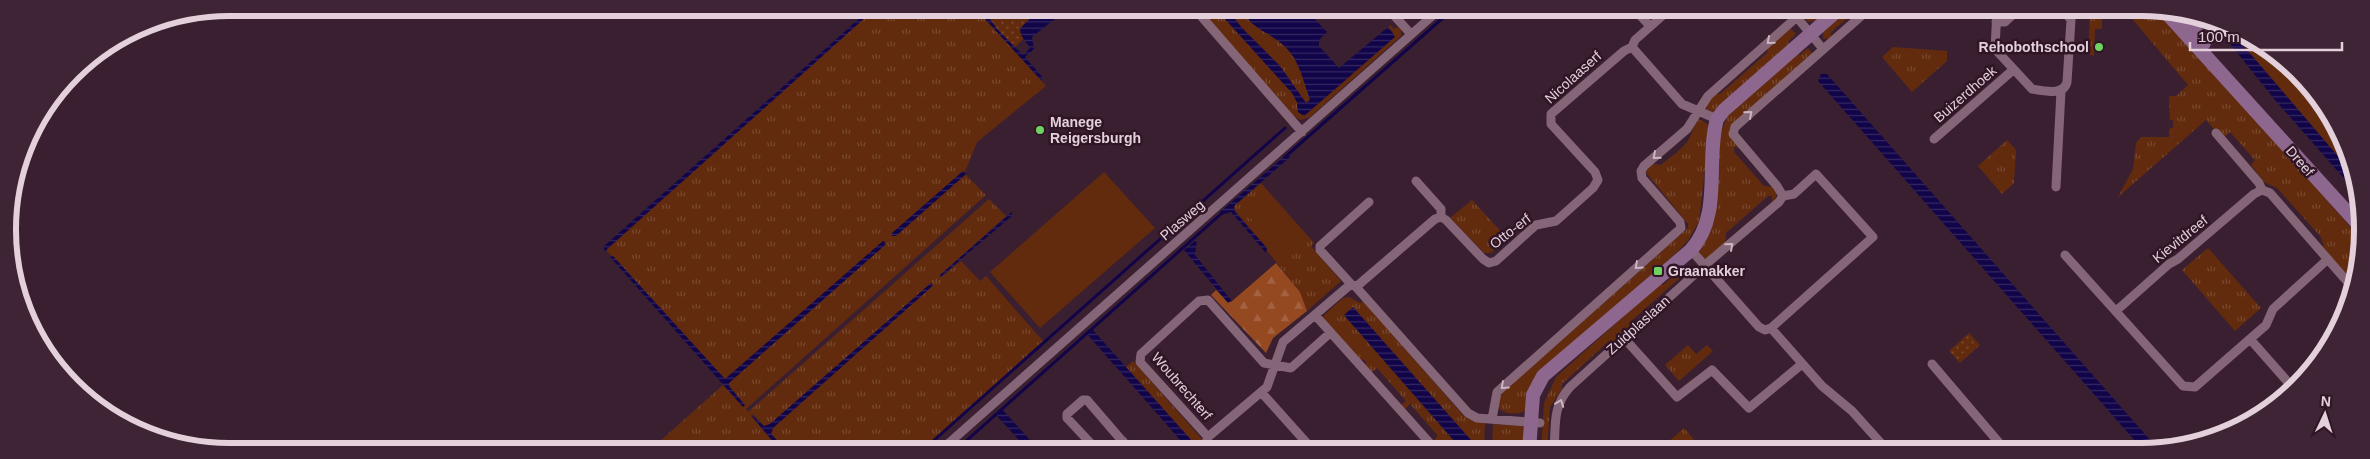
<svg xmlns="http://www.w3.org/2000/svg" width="2370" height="459" font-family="Arial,sans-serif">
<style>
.grass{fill:url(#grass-tufts)}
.forest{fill:url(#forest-firs)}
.garden{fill:url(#garden-dots)}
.pitch{fill:#622b0d}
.water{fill:url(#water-rules)}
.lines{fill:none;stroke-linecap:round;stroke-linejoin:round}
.stream{stroke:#120448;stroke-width:3}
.street{stroke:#856578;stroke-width:9}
.secondary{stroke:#8d678e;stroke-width:14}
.oneway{stroke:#ccb5c2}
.poi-dot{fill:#6ed361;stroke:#301526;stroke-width:2}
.labels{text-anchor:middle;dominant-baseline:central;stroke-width:5;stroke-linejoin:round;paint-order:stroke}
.poi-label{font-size:14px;font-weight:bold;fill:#e3d0db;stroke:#301526;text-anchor:start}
.street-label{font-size:14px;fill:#e3d0db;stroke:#301526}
.rim{fill:none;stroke:#e3d0db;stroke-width:6}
</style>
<defs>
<pattern id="grass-tufts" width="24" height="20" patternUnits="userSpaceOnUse" patternTransform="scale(1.25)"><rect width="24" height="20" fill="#622b0d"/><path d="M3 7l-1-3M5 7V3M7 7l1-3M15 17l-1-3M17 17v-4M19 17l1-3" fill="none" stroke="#784930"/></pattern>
<pattern id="forest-firs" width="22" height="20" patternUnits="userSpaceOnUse" patternTransform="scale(1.25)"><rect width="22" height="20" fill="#954921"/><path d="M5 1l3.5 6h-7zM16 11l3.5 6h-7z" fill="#a46241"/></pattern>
<pattern id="garden-dots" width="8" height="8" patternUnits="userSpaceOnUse" patternTransform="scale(1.25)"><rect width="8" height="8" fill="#622b0d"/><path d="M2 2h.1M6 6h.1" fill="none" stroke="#784930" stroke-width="1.8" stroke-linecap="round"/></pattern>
<pattern id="water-rules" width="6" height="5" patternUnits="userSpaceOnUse" patternTransform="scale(1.25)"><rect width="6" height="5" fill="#120448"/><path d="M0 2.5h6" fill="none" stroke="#342862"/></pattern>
</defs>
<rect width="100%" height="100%" fill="#3a1f30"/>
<!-- grass -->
<path class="grass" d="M876 8H975L1046 86 977 142 965 172 963 171 892 233V235L965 174 986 195 746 409 748 412 989 199 1006 216 940 275 942 277 961 261 980 281 986 276 1043 341 924 450H786L771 434 773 428 927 291 933 285 931 283 770 424 764 426 753 414 751 416 780 450H650L723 385 743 407 744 405 729 386V383L885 245 886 241 725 379 607 251V247Z
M1197 8H1215L1292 93 1297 102 1298 112 1304 116 1346 80 1394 33 1388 27 1390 25 1394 29 1397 27 1401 30V36L1310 117 1300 120 1293 115Z
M1227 8H1242L1243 13C1258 25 1283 40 1293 56 1302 70 1305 85 1310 100L1306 103 1280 66 1242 28Z
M1811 9H1829L1817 20 1808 22 1804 17Z
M1847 9H1858L1831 32V38L1823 39V31Z
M2090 9H2113L2102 17V29H2095L2094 56 2088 54Z
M2114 9H2158L2332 206C2360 239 2367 238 2353 282L2324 248 2321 237 2277 188 2264 182 2251 165 2255 160 2230 132 2222 139 2206 120 2118 197 2133 169 2136 143 2141 137H2169L2170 128H2173V120H2170L2169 96H2176L2188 85 2128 14 2121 18Z
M1790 28 1796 34 1788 42 1789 44 1713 112 1707 110 1706 106 1714 94H1720L1767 53 1768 47Z
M1893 47 1947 51V61L1912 92 1882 57Z
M1808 48 1812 53 1729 129V133L1740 148 1734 147V152L1764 186 1775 187C1778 194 1777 197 1772 202V196H1768L1726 233 1725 244 1707 259 1700 257 1698 250C1731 220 1704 152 1730 113L1798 53 1800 55Z
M1699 119 1709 125V132L1699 221 1689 239 1677 252 1544 370 1527 410C1519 415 1506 415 1498 408L1499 398 1503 392 1688 228V224L1644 170 1653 164 1661 165C1669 158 1686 147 1690 137 1694 129 1692 127 1699 119Z
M2007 140 2016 150 2014 183 2002 194 1978 166Z
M1261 183 1314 243 1311 246 1341 281 1307 311 1300 292 1234 209V206Z
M1472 200 1507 238 1491 253H1484L1450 218Z
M2208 248 2261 308 2235 331 2182 270Z
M1684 267 1690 275H1683L1629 323V329L1614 342H1608L1562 384V389L1550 407 1547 451H1541L1544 403 1556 377 1661 283 1663 285Z
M1349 297 1360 303 1363 301 1463 415 1474 421 1485 423 1484 450 1479 449 1344 315 1463 451H1450L1441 441 1435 446 1432 442 1438 436 1410 404 1404 410 1400 406 1406 401 1377 368 1371 373 1364 365 1367 363 1363 359 1361 361 1324 319V315L1343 298Z
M1688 345 1696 354 1707 345 1713 351 1679 381 1665 365Z
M1133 361 1202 439 1197 450H1184L1192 442 1126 367Z
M1493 424 1522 426 1525 429V451L1492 450Z
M1684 428 1697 443 1692 448 1694 451H1658Z"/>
<!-- forest -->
<path class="forest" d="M1276 263 1300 292 1307 311 1273 338 1266 353 1211 295 1216 290 1228 302H1231Z"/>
<!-- garden -->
<path class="garden" d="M976 8H1078L1047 16 1013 49Z
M1969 333 1980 345 1960 363 1949 351Z"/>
<!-- pitch -->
<path class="pitch" d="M2230 30 2251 37 2316 94 2355 172 2354 175Z
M1104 172 1155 228 1040 328 990 272Z
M1269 194 1303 233 1280 253 1246 213Z"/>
<!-- water -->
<path class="water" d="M871 8H876L605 251 603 247Z
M975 8H982L998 30 1023 55 1030 48 1021 35 1020 29C1040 5 1054 8 1083 8L1060 15 1032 37 1034 49 1025 57 1043 78 1041 80Z
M1215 8 1228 10 1242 28 1280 66 1306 103 1310 100C1303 80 1299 58 1282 44 1267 31 1249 28 1242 8L1305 9 1327 32 1319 40V46L1339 68 1388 27 1395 37 1304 116 1298 112 1297 102 1292 93Z
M2215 25 2230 30 2354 175 2356 192 2275 100Z
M1821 74H1827L2159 450 2144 451 1818 81Z
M1287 154 1290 157 1234 206 1235 212 1267 248 1266 253 1231 212 1221 215 1220 212Z
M963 171 966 173 965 175 896 236H892V233Z
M1012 212V216L940 277V275Z
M1197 239 1195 255 1231 300 1228 303 1184 250Z
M884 240 885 245 729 383V386L745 405 743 407 610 257 613 256 725 379Z
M931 283 933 285 927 291 773 428 771 434 786 450H780L751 415 764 426 770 424Z
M1353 307 1479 449 1484 451H1463L1344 315Z
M1092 329 1193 442 1184 450H1170L1181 441 1087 334Z
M1002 409 1039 450H1028L996 415Z"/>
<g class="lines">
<!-- stream -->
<path class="stream" d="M1285 157 1453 9
M923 450 1285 128
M956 450 1222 213"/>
<!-- street -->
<path class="street" d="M1194 8 1302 132
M1388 9 1411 34
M1634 9 1650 26
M1790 9 1823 49
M1997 9 1995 49 2032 89C2043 91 2064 96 2067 82L2071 20 2062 9
M1996 22H2005L2019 9
M1632 47 1682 104 1717 119
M2216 133 2259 183 2262 190 2270 193 2352 287
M1934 139 2013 70
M1416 181 1441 209V217
M2056 187 2061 91
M1691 250 1759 327 1765 330 1771 328 1822 386 1852 411 1888 451
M2065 255 2183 386 2195 387 2266 325 2273 309 2328 259
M1351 284 1320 250V246L1369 202
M1356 287 1435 219 1441 217 1446 220 1483 259 1489 263 1496 261 1536 225 1556 221 1593 188 1598 180 1595 172 1551 124V114L1624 51 1632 47 1635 40 1670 9
M2116 311 2169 264 2178 259 2254 194 2262 190
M1315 315 1436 450
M1771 328 1873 237 1816 174 1794 194 1783 196
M1624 338 1677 397 1712 370 1749 408 1802 364
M2250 339 2294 389
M1932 364 2006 451
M1261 392 1313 450
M1492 419 1497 392 1681 228 1680 222 1642 178 1641 171 1644 166 1687 129 1708 96 1806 9
M1208 437 1140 362 1141 354 1199 301 1208 300 1264 363 1291 368 1330 333
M941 450 1440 9
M1097 450 1067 418V414L1083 400H1087L1130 450
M1112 450 1123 441
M1203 450 1208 437 1267 387 1283 342 1351 284 1356 287 1468 413 1477 418 1540 423
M1554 451C1556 425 1552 407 1570 387L1705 265 1779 202 1783 196 1777 186 1733 134 1735 127 1869 9
M1990 451 1999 443"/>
<!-- secondary -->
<path class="secondary" d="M2163 9 2358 224
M2182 14 2204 43
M1529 451 1533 395 1543 376 1691 250C1723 214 1705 162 1717 119L1724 110 1839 9"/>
</g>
<!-- one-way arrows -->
<defs><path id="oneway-chevron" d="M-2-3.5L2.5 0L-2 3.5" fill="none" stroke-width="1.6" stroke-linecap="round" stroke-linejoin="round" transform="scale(1.25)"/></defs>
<g class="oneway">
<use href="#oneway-chevron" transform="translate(1770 41) rotate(139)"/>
<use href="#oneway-chevron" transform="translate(1749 114) rotate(-41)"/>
<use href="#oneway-chevron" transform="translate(1656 156) rotate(139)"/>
<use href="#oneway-chevron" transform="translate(1730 246) rotate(-41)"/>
<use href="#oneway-chevron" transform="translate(1638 266) rotate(138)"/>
<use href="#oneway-chevron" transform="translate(1504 386) rotate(138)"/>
<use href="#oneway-chevron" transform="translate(1560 403) rotate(-69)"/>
</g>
<!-- markers -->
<g class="poi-dot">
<circle cx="2099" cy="47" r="5"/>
<circle cx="1040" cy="130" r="5"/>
<rect x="1653" y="266" width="10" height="10" rx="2.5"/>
</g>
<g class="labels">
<!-- poi labels -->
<g class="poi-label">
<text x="2089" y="47" text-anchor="end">Rehobothschool</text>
<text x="1050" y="122">Manege<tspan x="1050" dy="16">Reigersburgh</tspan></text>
<text x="1668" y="271">Graanakker</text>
</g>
<!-- street labels -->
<g class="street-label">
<text transform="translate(1573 77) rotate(-42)">Nicolaaserf</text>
<text transform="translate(1965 94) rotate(-41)">Buizerdhoek</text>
<text transform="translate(2300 161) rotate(49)">Dreef</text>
<text transform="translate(1182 220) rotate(-41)">Plasweg</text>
<text transform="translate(1510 231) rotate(-38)">Otto-erf</text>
<text transform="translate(2180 239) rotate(-39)">Kievitdreef</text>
<text transform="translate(1638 325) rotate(-42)">Zuidplaslaan</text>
<text transform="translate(1182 386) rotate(49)">Woubrechterf</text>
</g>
</g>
<!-- crop -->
<path d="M0 0H2370V459H0ZM229 16H2141A213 213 0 0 1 2354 229V230A213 213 0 0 1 2141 443H229A213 213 0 0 1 16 230V229A213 213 0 0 1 229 16Z" fill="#3e2434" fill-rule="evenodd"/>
<path class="rim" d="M229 16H2141A213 213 0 0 1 2354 229V230A213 213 0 0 1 2141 443H229A213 213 0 0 1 16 230V229A213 213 0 0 1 229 16Z"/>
<!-- north arrow -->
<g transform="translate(2325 414) rotate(4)" stroke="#301526" stroke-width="4" paint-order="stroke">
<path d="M0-4L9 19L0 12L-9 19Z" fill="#e3d0db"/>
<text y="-8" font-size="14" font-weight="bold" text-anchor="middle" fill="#e3d0db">N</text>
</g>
<!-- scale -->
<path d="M2190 42v8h152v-8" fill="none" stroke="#e3d0db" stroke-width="2.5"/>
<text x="2198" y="42" font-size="15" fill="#e3d0db" stroke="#301526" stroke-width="4" paint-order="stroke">100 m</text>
</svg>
